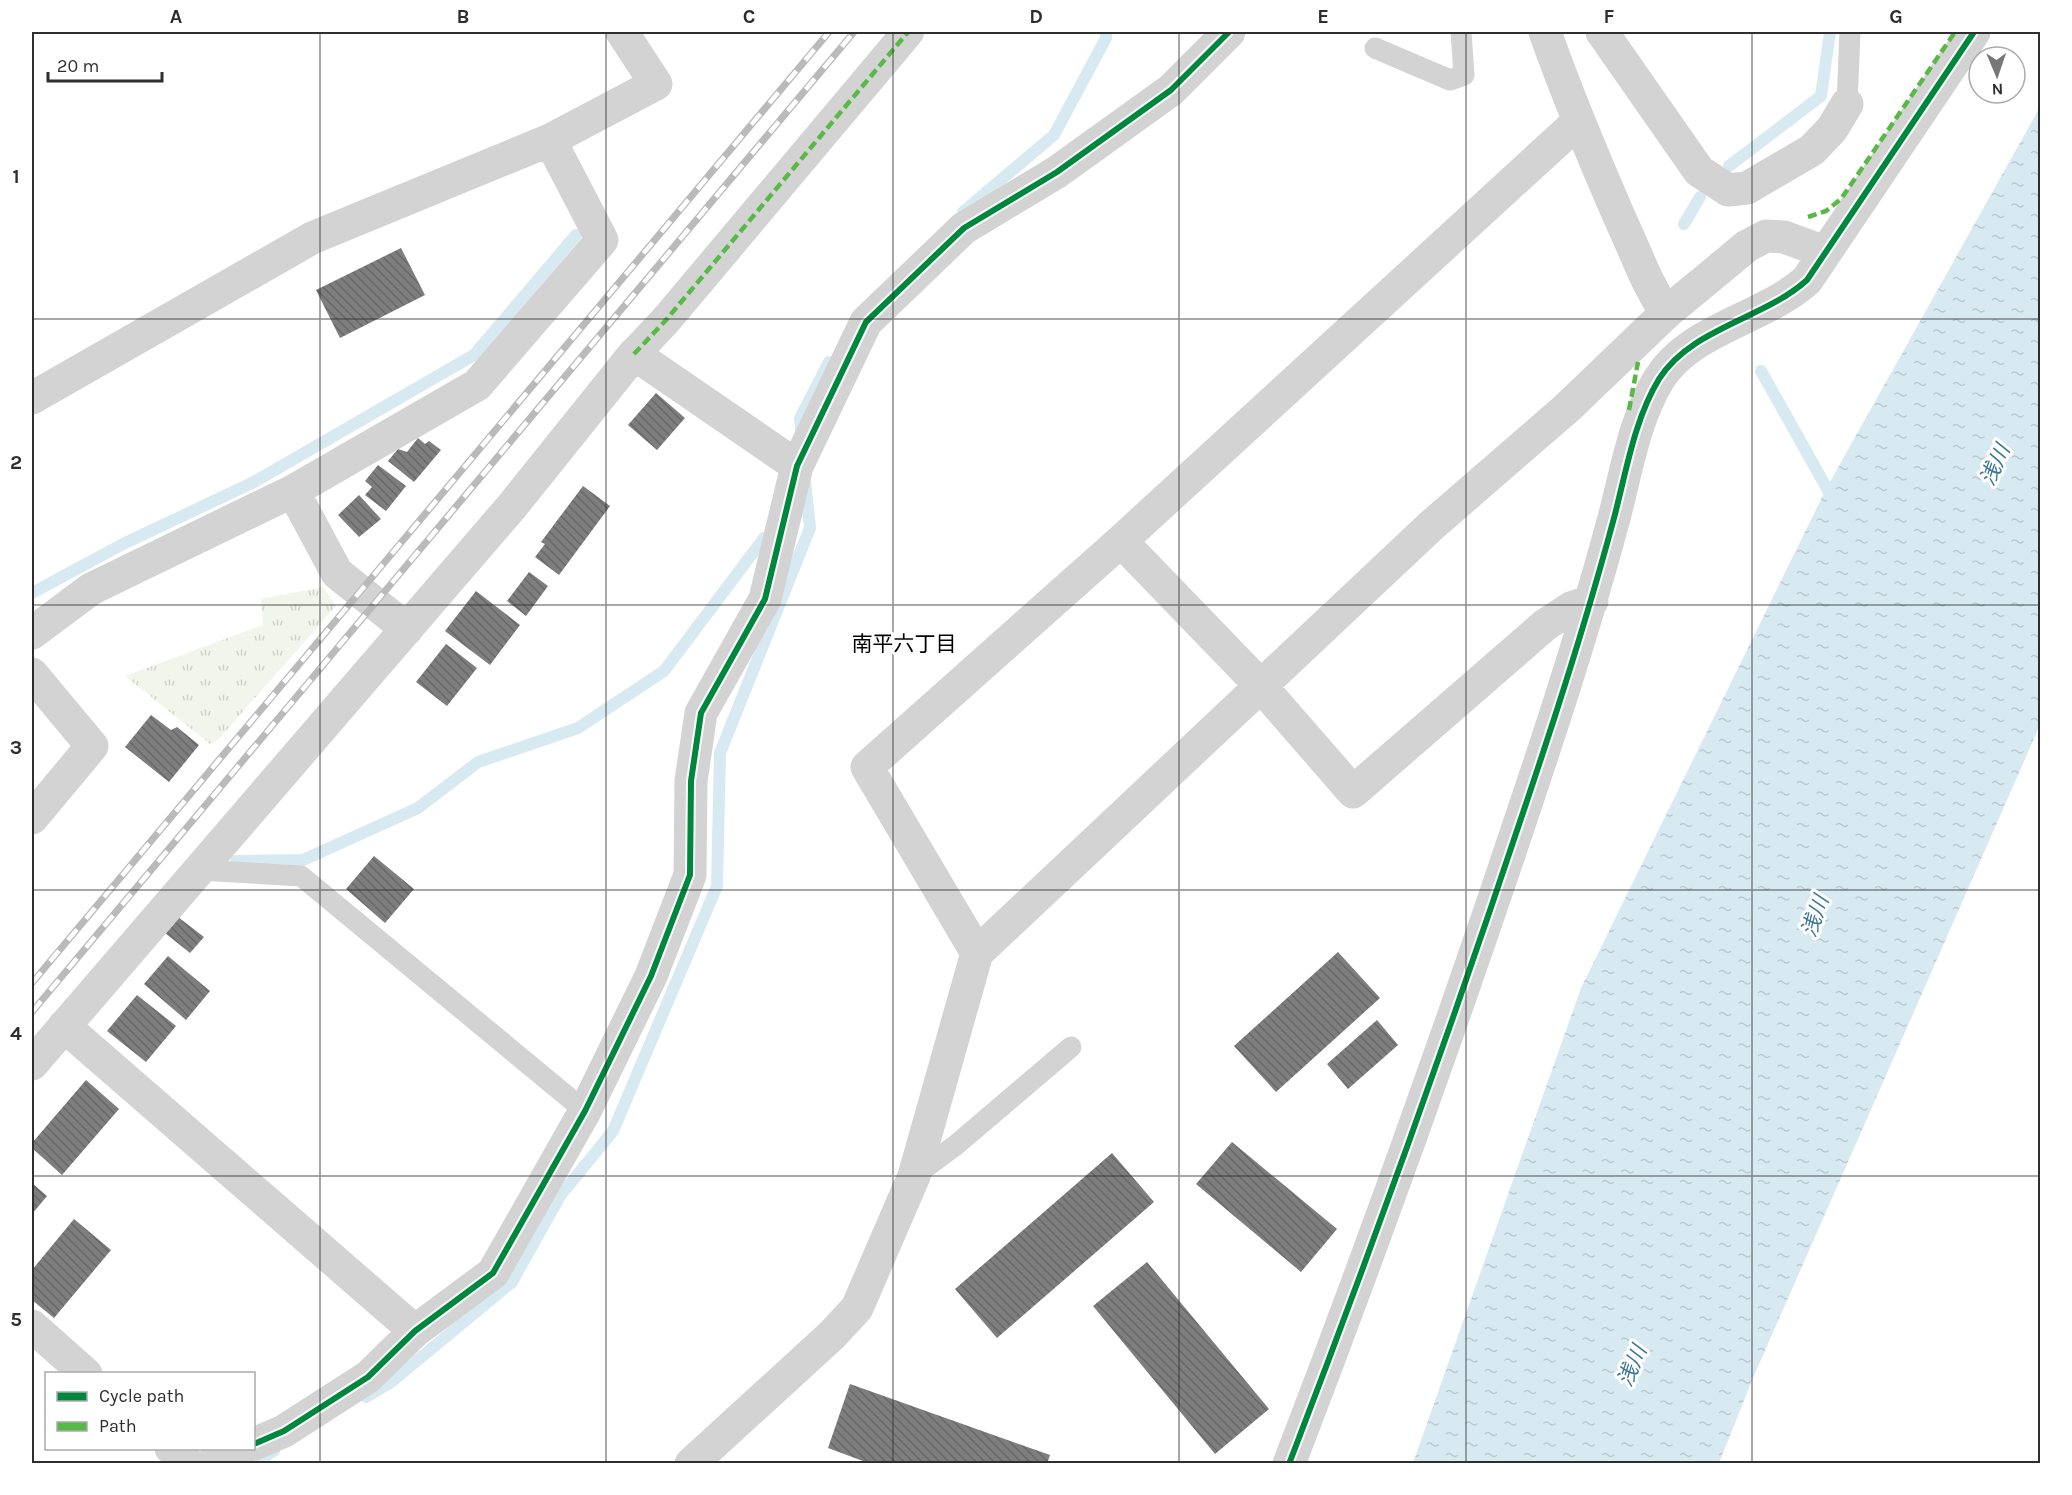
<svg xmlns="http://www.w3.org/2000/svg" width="2072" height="1495" font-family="Karla,'Noto Sans JP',sans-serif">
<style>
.park{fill:url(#park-tufts)}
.water{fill:url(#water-ripples)}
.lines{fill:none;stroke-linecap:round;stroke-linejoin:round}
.stream{stroke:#d8eaf1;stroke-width:12}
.building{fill:url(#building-back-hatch)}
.service{stroke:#d3d3d3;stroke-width:21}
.pedestrian{stroke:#d3d3d3;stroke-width:32}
.minor{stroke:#d3d3d3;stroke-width:33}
.rail-casing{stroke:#bababa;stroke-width:7}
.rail{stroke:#fff;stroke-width:4.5;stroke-dasharray:14;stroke-linecap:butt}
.quiet{stroke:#58b947;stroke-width:4.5;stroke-dasharray:9 4.5;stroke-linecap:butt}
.cycleway-casing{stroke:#fff;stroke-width:10}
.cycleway{stroke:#00873e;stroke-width:6}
.grid{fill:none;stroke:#2e2e2e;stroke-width:1.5;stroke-opacity:0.55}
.labels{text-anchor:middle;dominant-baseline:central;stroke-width:6;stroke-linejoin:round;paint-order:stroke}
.water-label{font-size:21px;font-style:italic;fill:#3c7790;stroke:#fff}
.neighbourhood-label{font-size:21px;fill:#000;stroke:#fff}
.neatline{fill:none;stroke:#2e2e2e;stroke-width:2}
.grid-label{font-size:20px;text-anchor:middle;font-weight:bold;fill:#2e2e2e}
</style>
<defs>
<pattern id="park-tufts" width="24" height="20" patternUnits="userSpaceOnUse" patternTransform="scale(1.5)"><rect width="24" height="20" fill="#f1f5ec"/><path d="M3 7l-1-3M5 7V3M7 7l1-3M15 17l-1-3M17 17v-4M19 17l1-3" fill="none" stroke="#cfd2cb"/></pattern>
<pattern id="water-ripples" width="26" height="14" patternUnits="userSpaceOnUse" patternTransform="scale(1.5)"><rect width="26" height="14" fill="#d8eaf1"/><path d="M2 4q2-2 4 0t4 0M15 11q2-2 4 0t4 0" fill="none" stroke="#bac9cf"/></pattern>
<pattern id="building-back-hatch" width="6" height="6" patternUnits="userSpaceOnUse" patternTransform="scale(1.5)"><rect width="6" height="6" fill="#7e7e7e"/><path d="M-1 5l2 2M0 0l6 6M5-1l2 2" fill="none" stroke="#686868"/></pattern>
</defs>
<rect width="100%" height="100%" fill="#fff"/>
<!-- park -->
<path class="park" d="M323 587 336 606 218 740 210 744 125 676 263 625 261 599Z"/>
<!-- water -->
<path class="water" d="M2040 107V725L1753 1378 1719 1463H1413L1581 988 1826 489Z"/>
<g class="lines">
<!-- stream -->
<path class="stream" d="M1729 166 1821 96 1830 32
M963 212 1054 135 1106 38V32
M1684 224 1700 197
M1761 371 1834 501
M802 437 800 418 829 362
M32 593 123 544 254 482 474 355 576 235
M236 861 303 860 418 808 478 762 578 728 664 671 764 538
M366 1397 391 1382 512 1282 560 1196 613 1131 717 886 720 753 810 528 805 481
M253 1464 274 1451"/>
</g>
<!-- building -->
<path class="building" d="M401 248 425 295 340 338 316 290Z
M656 393 685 418 657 450 628 425Z
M418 438 425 444 429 441 441 450 414 482 388 461 398 449 407 452Z
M378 465 406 486 386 511 365 495 372 487 365 481Z
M583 486 610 506 559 575 535 557 545 544 541 542Z
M359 495 381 519 359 537 338 515Z
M529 572 548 586 526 616 507 601Z
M476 591 520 625 490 665 445 631Z
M446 644 477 668 447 706 416 682Z
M151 715 171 730 177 727 199 745 169 782 125 747Z
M374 856 414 889 385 923 346 889Z
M178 917 204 937 190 953 165 933Z
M1338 952 1380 998 1276 1092 1234 1046Z
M168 956 210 991 186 1020 144 984Z
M137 995 176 1026 146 1062 107 1031Z
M1377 1020 1398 1045 1348 1089 1327 1064Z
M86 1080 119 1109 62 1175 32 1148V1143Z
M1232 1142 1337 1229 1301 1272 1196 1184Z
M1112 1153 1154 1202 997 1338 955 1289Z
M32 1183 47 1196 32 1214Z
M74 1219 111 1250 54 1318 32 1300V1270Z
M1147 1262 1269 1409 1215 1454 1093 1306Z
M850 1384 1050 1455 1047 1464H871L828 1448Z"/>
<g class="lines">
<!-- service -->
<path class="service" d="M1375 48 1450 80 1464 75 1461 32
M1847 104 1850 32
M199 870 301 876 585 1111
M914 1176 956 1145 1071 1047"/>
<!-- pedestrian -->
<path class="pedestrian" d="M634 354 666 320 908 32"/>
<!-- minor -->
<path class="minor" d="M1545 32C1568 97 1594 159 1622 223 1637 255 1646 283 1666 313
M1602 32 1699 171 1728 190 1747 188 1812 150 1832 129 1847 104
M32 398 312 238 550 140 656 84 622 32
M293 491 337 573 407 629
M1121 541 1260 685 1353 792 1545 625 1571 608 1592 601
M32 633 91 589 293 491 477 385 602 240 550 140
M32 674 92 746 32 818
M977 953 867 767 1121 541 1578 122
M64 1026 415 1331
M32 1064 513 505 634 354 797 466
M32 1326 86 1374
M254 1444 284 1431 368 1377 415 1331 493 1273 585 1111 651 976 690 875 691 781 701 713 765 599 797 466 866 322 964 228 1057 172 1171 90 1229 32
M171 1448 189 1464
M211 1464 244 1448
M691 1464 832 1335 857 1308 914 1176 977 953 1432 525 1567 408 1666 313 1747 246 1766 236 1784 237 1825 252
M1289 1464C1384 1217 1473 967 1555 716 1576 651 1596 585 1614 518 1626 473 1634 420 1659 379 1691 328 1764 319 1807 280L1974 32"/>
<defs>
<path id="rail" d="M32 983 829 32
M32 1012 854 32"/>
</defs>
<!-- rail casing -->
<use href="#rail" class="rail-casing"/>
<!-- rail -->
<use href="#rail" class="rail"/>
<!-- quiet -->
<path class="quiet" d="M1808 217 1826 211 1841 199 1955 32
M634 354 666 320 908 32
M1629 410 1638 362"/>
<defs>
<path id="cycleway" d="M254 1444 284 1431 368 1377 415 1331 493 1273 585 1111 651 976 690 875 691 781 701 713 765 599 797 466 866 322 964 228 1057 172 1171 90 1229 32
M1289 1464C1384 1217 1473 967 1555 716 1576 651 1596 585 1614 518 1626 473 1634 420 1659 379 1691 328 1764 319 1807 280L1974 32"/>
</defs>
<!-- cycleway casing -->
<use href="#cycleway" class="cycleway-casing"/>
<!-- cycleway -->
<use href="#cycleway" class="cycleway"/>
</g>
<!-- grid -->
<path class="grid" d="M320 32V1464M606 32V1464M893 32V1464M1179 32V1464M1466 32V1464M1752 32V1464M32 319H2040M32 605H2040M32 890H2040M32 1176H2040"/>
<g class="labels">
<!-- water labels -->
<g class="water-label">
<text transform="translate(1995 465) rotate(-65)">浅川</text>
<text transform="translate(1815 916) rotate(-70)">浅川</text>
<text transform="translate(1632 1366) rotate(-67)">浅川</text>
</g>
<!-- neighbourhood labels -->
<g class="neighbourhood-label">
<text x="904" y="644">南平六丁目</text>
</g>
</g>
<!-- border -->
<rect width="2072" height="1495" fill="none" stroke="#ffffff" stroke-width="66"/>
<!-- legend -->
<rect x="45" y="1372" width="210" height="78" fill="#ffffff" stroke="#ababab" stroke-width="1.5"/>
<rect x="57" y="1392" width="30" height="9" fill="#00873e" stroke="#ababab" stroke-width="1.5"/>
<text x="99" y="1402" font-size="18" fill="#2e2e2e">Cycle path</text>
<rect x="57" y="1422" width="30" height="9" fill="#58b947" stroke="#ababab" stroke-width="1.5"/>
<text x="99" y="1432" font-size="18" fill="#2e2e2e">Path</text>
<!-- north arrow -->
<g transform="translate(1997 75) rotate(178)"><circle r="28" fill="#ffffff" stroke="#ababab" stroke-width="1.5"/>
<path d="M0-4.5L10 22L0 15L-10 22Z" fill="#777777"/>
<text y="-9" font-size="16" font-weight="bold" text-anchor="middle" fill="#2e2e2e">N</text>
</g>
<!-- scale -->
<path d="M48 72v9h114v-9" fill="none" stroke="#2e2e2e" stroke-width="3"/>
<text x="57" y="72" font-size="18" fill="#2e2e2e" stroke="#ffffff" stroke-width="4.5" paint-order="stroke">20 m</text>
<rect x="33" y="33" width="2006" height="1429" class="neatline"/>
<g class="grid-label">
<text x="176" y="23">A</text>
<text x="463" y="23">B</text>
<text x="749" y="23">C</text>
<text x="1036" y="23">D</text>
<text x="1323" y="23">E</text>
<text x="1609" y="23">F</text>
<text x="1896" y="23">G</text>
<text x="16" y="183">1</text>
<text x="16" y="469">2</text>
<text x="16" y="754">3</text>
<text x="16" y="1040">4</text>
<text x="16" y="1326">5</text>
</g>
</svg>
